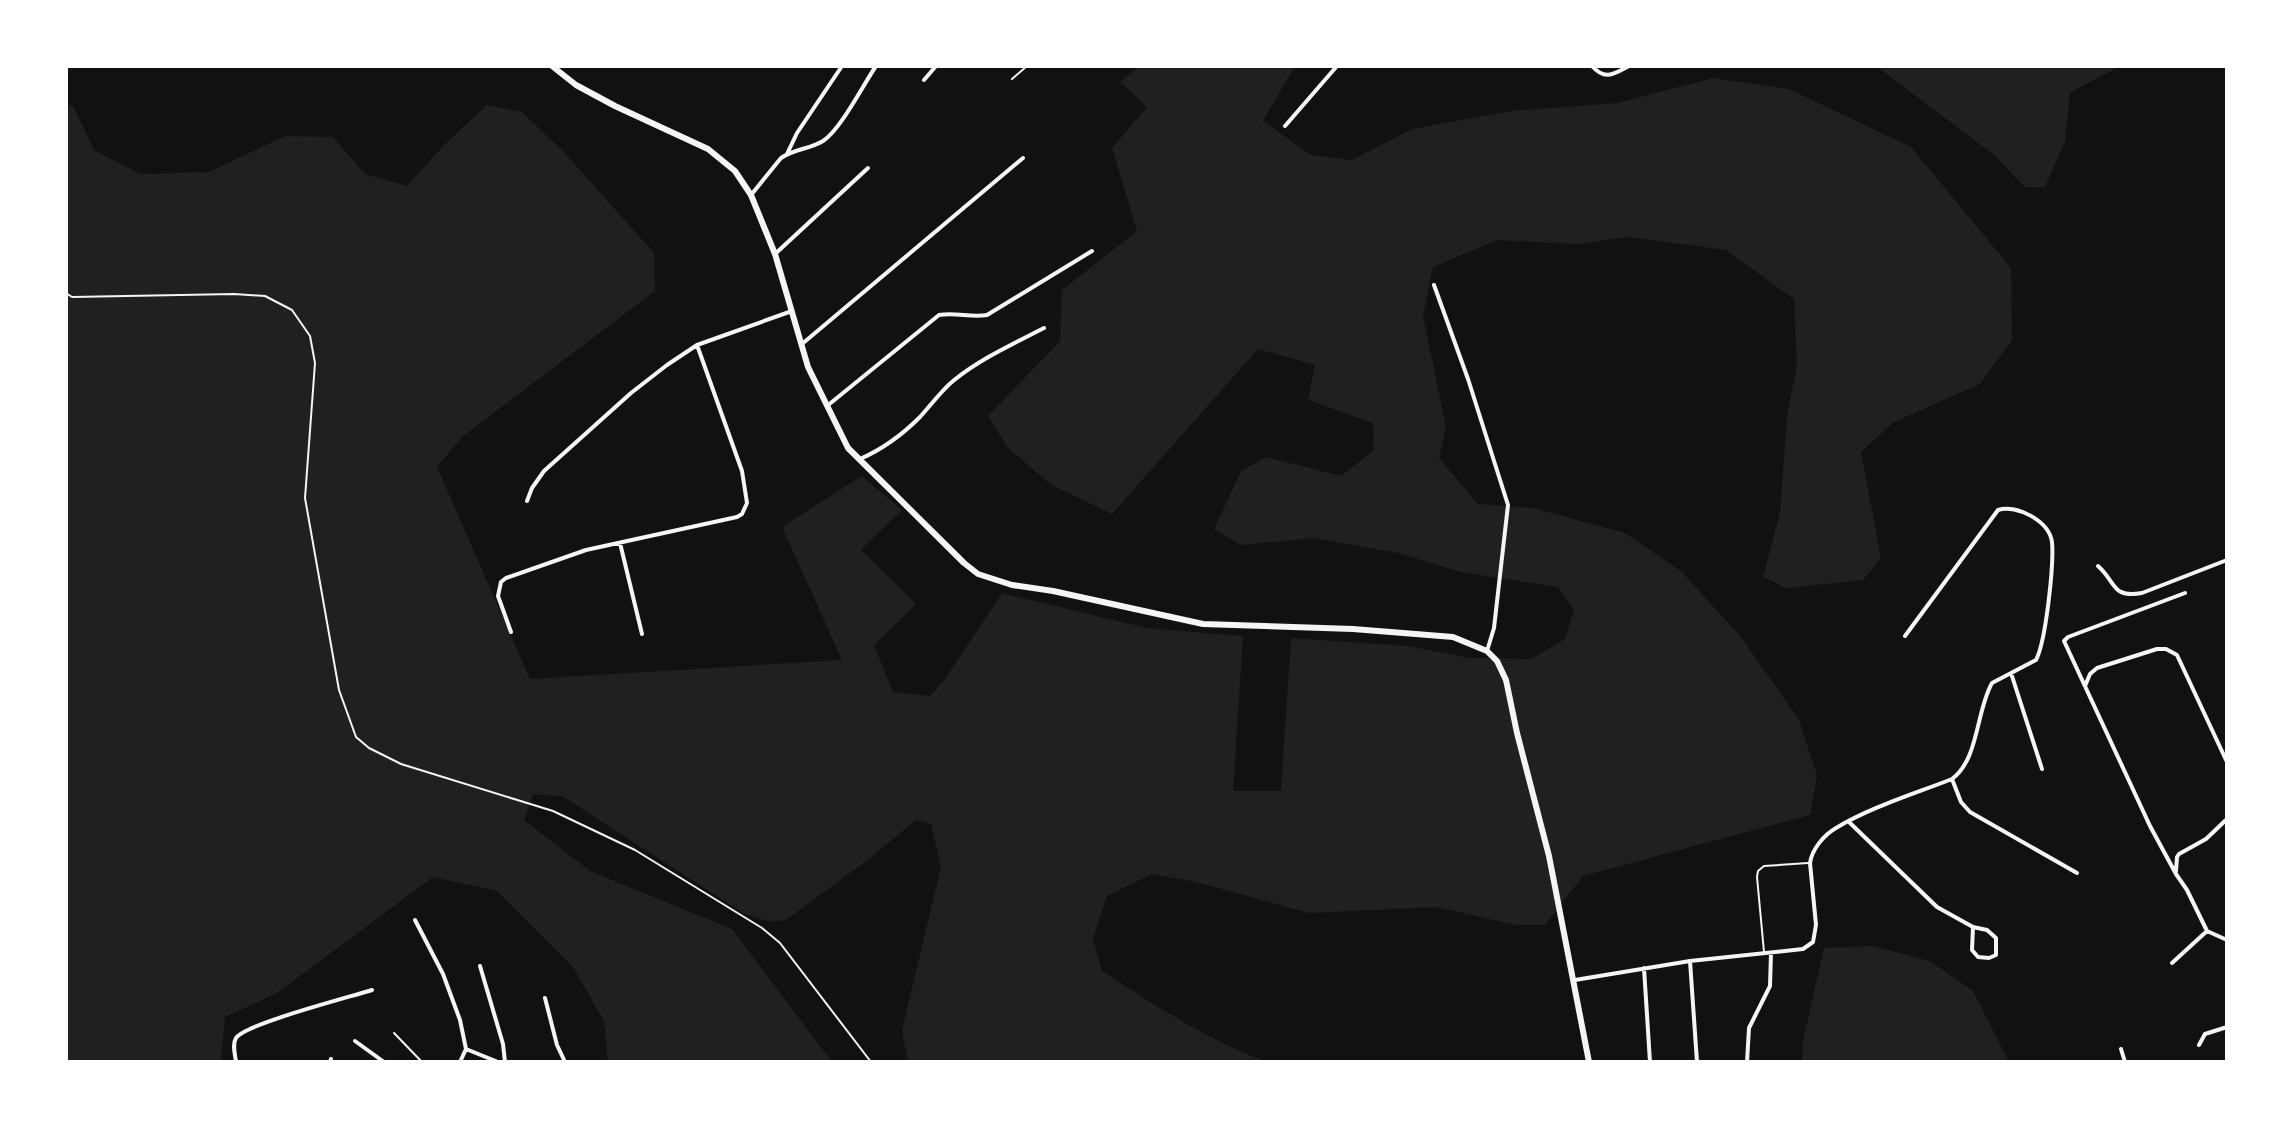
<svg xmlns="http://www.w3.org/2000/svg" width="2293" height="1128" font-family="'Alegreya Sans',sans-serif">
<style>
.green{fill:#202020}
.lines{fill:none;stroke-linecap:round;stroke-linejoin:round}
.path{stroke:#f5f5f5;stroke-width:2}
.service{stroke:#f5f5f5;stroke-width:2}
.minor{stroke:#f5f5f5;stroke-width:4}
.secondary{stroke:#f5f5f5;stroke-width:6}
</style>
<rect width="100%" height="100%" fill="#111"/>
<!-- green -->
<path class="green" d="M1140 66H1295L1263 121 1311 155 1352 160 1412 129 1511 111 1617 103 1713 78 1789 89 1911 147 2011 268 2012 340 1980 384 1894 422 1861 452 1881 558 1863 580 1787 588 1763 577 1780 513 1787 415 1797 365 1794 299 1726 250 1628 237 1578 244 1497 240 1433 267 1423 316 1446 427 1439 458 1478 504 1533 508 1625 533 1682 572 1741 637 1799 720 1817 775 1810 815 1583 876 1545 925H1516L1436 907 1309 913 1196 882 1152 874 1107 896 1093 939 1102 971C1154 1005 1207 1039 1266 1062H908L902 1030 941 867 931 824 916 820 869 859 786 920 770 922 743 913 562 796 533 794 524 820 590 871 732 929 832 1062H608L604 1021 573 967 497 891 433 877 277 993 225 1017 221 1062H76L66 1059V104L73 106 94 150 140 174 209 172 285 136 333 137 365 174 407 186 444 145 487 105 522 112 563 151 654 253 655 291 463 436 437 467 530 679 842 660 782 527 862 476 902 510 861 550 916 604 874 645 893 692 930 696 942 683 1002 593 1147 628 1243 636 1233 791H1281L1291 638 1408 646 1470 658 1531 659 1565 639 1574 610 1558 587 1460 572 1398 553 1313 538 1241 545 1214 529 1241 471 1266 457 1341 476 1374 450 1373 423 1308 400 1315 365 1258 349 1112 514 1050 484 1007 447 988 416 1060 341 1062 290 1137 231 1112 148 1147 107 1120 82Z
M1876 66H2120L2070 93 2065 141 2045 187H2025L1993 154Z
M1872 946 1930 961 1973 991 2009 1062H1802L1803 1041 1824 948Z"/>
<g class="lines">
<!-- path -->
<path class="path" d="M66 293 72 297 234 294 265 296 292 310 310 336 315 363 305 498 339 690 356 737 369 748 401 764 553 811 635 850 762 928 780 943 871 1062"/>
<!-- service -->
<path class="service" d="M1012 79 1027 66
M1764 952 1757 877 1758 871 1764 866 1808 863
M394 1033 422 1062"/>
<!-- minor -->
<path class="minor" d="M1592 66C1605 81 1614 74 1629 66
M924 80 936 66
M1285 126 1337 66
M787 154 797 133 842 66
M751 195 781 158C794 149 810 149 823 141 841 129 863 85 876 66
M775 254 868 168
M1434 285 1468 379 1508 505 1494 628 1487 651
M802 344 1023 158
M827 406 939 315C956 312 971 318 987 315L1092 251
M860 459C883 449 902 435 920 417 931 405 941 391 953 381 980 359 1013 344 1044 328
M527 501 532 488 544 471 631 393 667 365 697 345 792 311
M620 543 642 634
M2098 566C2117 583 2111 598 2142 593L2227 560
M2185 593 2068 637 2064 641 2150 826 2176 874 2187 890 2207 931 2227 940
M511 632 498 596 501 582 506 578 586 550 737 517 742 514 747 503 742 471 697 345
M2011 673 2042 769
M2085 686 2090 674 2097 668 2157 649H2166L2177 655 2227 762
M1952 779 1961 802 1970 812 2077 873
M1849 822 1937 907 1973 927 1987 930 1996 938V955L1989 958 1978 957 1972 950 1973 927
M2176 871 2177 857 2179 854 2206 839 2227 819
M415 920 443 974 460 1020 466 1049 460 1062
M1690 961 1697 1062
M2172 963 2207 931
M480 966 503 1044 505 1062
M1644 968 1650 1062
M1575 980 1690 961 1803 949 1813 942 1816 925 1810 863C1812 849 1824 835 1836 828 1871 807 1914 794 1952 779 1979 759 1976 711 1992 683L2036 660C2046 641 2054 564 2052 542 2049 521 2017 504 1998 510L1905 636
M545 998 557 1045 565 1062
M355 1041 384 1062
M2199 1045 2205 1034 2227 1027
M466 1049 498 1062
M2121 1049 2125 1062
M236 1062C235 1054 232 1044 236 1038 245 1024 350 997 372 990
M330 1062 331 1059
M1747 1062 1749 1028 1770 986 1771 953"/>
<!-- secondary -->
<path class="secondary" d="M552 66 576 85 615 106 708 149 735 171 751 195 775 254 808 367 848 448 964 563 978 574 1012 585 1053 591 1203 624 1353 629 1453 637 1487 651 1497 661 1506 680 1517 733 1549 856 1589 1062"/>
</g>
<!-- border -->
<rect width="2293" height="1128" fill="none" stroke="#ffffff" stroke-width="136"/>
</svg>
